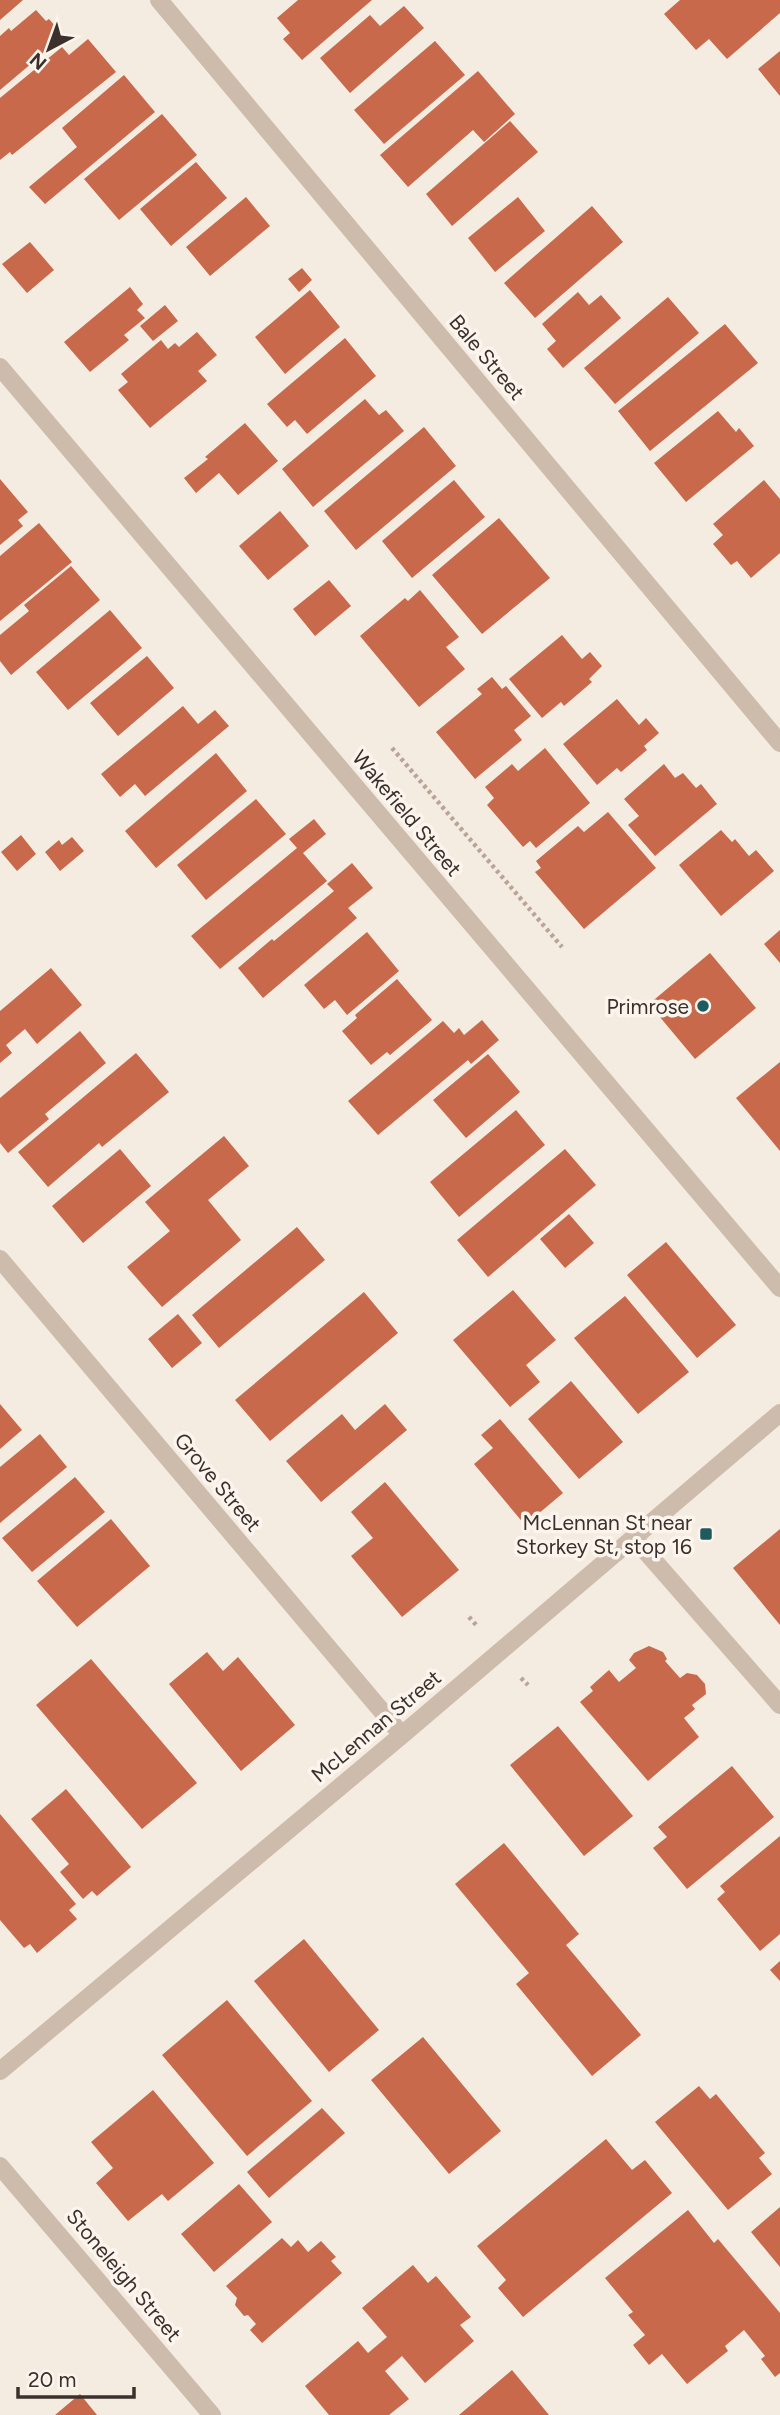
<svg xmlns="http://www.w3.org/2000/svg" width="780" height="2415" font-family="Figtree,sans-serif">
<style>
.building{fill:#c8694b}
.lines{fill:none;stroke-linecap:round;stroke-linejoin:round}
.path{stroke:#b9a596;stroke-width:4.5;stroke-dasharray:3.5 3.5;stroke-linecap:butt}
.minor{stroke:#cdbbac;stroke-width:18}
.poi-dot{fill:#1f5a5e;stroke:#fbf5ee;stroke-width:2.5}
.labels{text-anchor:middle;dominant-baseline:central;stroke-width:7;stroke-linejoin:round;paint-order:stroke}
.street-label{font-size:21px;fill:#3b302b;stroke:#fbf5ee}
.poi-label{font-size:21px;fill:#3b302b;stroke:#fbf5ee;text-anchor:end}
</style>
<rect width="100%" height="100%" fill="#f4ebe1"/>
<!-- building -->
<path class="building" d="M0 0H23L0 20Z
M298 0H372L302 60 283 39 290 33 277 18Z
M680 0H780V13L727 59 709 39 696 50 664 14Z
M404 6 424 28 350 93 320 58 370 15 380 26Z
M36 10 46 21 49 19 64 36 0 90V36L9 28 11 31Z
M88 39 116 72 12 155 10 152 0 160V98L62 47 69 55Z
M435 41 465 75 384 144 354 110Z
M780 51V96L758 69Z
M478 71 515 114 484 142 473 130 408 187 380 155Z
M124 75 155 112 45 204 29 187 77 147 62 128Z
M162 114 197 155 119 220 84 179Z
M510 121 538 152 452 226 426 194Z
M196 162 227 198 171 246 140 209Z
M246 197 270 226 210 276 186 247Z
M518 197 545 231 495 272 468 238Z
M592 206 623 242 535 318 504 283Z
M30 242 54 270 27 293 2 264Z
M302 268 312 280 299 292 288 279Z
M130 287 143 304 137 310 145 318 124 335 129 340 90 372 64 342Z
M310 290 340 327 285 374 255 337Z
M578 292 589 305 601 295 621 318 563 368 547 349 556 341 542 324Z
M668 297 699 333 615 404 584 368Z
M165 305 178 321 153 341 140 326Z
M725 324 758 363 650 451 618 411Z
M197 332 217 355 198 371 207 381 150 428 118 390 128 382 121 374 161 340 168 349 175 343 179 347Z
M345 338 376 376 307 434 295 420 287 427 267 404Z
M365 399 379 415 386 410 404 431 313 507 282 469Z
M718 411 736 432 739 428 754 446 686 502 654 463Z
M245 423 278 461 238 495 219 473 196 493 184 478 208 459 205 457Z
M424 427 456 466 356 550 324 511Z
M0 479 28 512 18 520 23 526 0 545Z
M454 480 485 517 412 578 382 541Z
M764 480 780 499V553L751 578 737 561 731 565 713 544 723 535 713 524Z
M280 511 309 546 268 580 239 546Z
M499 518 550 578 482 634 432 575Z
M39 523 72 562 0 621V556Z
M71 566 100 600 11 675 0 661V635L29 611 24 605Z
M329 580 351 606 315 636 293 609Z
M420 590 459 637 446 647 465 669 419 707 360 636 405 598 408 601Z
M110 610 142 648 68 710 36 672Z
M562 635 582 659 590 652 602 666 589 679 592 682 564 706 561 702 542 718 509 679Z
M147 656 174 688 118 736 90 703Z
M492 677 502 689 506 686 531 716 514 730 522 740 475 779 436 732 482 694 477 689Z
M617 699 639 725 646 718 659 733 644 746 647 750 621 772 617 768 597 785 563 744Z
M183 706 198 724 215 710 229 726 145 796 135 784 120 797 101 774Z
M545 748 590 803 536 848 530 841 523 847 487 805 494 798 485 787 512 764 518 771Z
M216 753 247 791 156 868 125 831Z
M664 764 675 778 683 773 696 788 701 784 717 804 655 856 628 825 639 816 624 799Z
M256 799 286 834 206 900 177 865Z
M608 812 656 868 584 929 535 872 541 868 536 861 578 826 584 832Z
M314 819 326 834 303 853 327 881 220 969 191 936 297 848 289 839Z
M721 830 732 842 735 839 749 856 756 850 774 871 721 916 679 865Z
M21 835 36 854 17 871 1 852Z
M72 837 84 851 60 871 45 852 59 840 62 845Z
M352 863 373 888 348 908 357 918 263 998 238 968 272 939 274 941 334 891 327 884Z
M780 930V963L764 944Z
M367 932 399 971 347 1015 335 1000 324 1009 304 985Z
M710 953 756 1008 695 1059 649 1004Z
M51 968 82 1005 37 1044 25 1029 6 1045 12 1053 0 1063V1011Z
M397 979 432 1020 390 1055 387 1052 371 1065 342 1031 357 1018 355 1015Z
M482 1020 499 1040 471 1064 468 1060 378 1135 348 1101 443 1021 454 1033 459 1028 464 1035Z
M80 1031 106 1063 45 1114 49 1119 8 1153 0 1143V1098Z
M136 1053 169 1092 102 1147 99 1143 48 1187 18 1152Z
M488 1054 520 1092 466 1138 433 1100Z
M780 1062V1151L736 1098Z
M516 1110 545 1145 459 1217 430 1182Z
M224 1136 249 1166 208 1200 241 1240 162 1307 127 1267 170 1231 145 1202Z
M120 1149 151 1186 83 1243 52 1206Z
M565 1149 596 1185 488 1277 457 1240Z
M569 1214 594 1243 565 1268 540 1239Z
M297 1227 325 1260 219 1348 192 1315Z
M666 1242 736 1325 697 1358 627 1275Z
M513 1290 556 1340 526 1365 540 1382 510 1407 453 1340Z
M364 1292 398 1333 270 1441 235 1400Z
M625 1296 689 1372 638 1414 574 1338Z
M178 1314 202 1343 172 1368 148 1339Z
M571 1381 623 1442 579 1479 528 1419Z
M0 1404 22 1430 0 1449Z
M385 1404 407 1430 321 1502 286 1461 342 1414 355 1430Z
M500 1419 563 1493 525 1525 474 1464 493 1448 481 1435Z
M40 1434 67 1467 0 1523V1467Z
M75 1477 105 1512 32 1572 2 1538Z
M385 1482 459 1570 402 1617 351 1556 373 1538 351 1512Z
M111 1519 150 1566 77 1627 37 1581Z
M780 1529V1625L733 1568Z
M649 1646 663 1652 667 1659 665 1661 680 1678 687 1673 697 1675 705 1684 706 1694 692 1705 695 1709 684 1718 699 1737 648 1781 580 1702 593 1691 590 1687 609 1670 619 1682 636 1668 629 1660 634 1653Z
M207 1652 223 1671 238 1657 295 1725 241 1771 169 1684Z
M91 1659 197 1783 142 1829 36 1705Z
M558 1726 633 1816 584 1856 510 1765Z
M732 1766 774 1817 687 1889 653 1848 667 1837 658 1827Z
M66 1789 131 1867 97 1896 92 1891 83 1899 60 1872 69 1864 31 1819Z
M0 1814 76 1904 69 1910 77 1919 37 1953 30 1944 24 1948 0 1920Z
M780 1836V1934L760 1951 717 1899 725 1892 720 1886Z
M504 1843 579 1934 566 1945 641 2035 592 2076 516 1984 529 1973 455 1884Z
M304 1939 379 2030 329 2072 254 1981Z
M780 1961V1981L770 1970Z
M227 2000 312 2101 247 2156 162 2055Z
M423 2037 501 2131 449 2174 371 2080Z
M699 2086 710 2099 716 2094 765 2153 759 2158 772 2174 728 2210 655 2122Z
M153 2090 214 2163 168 2201 162 2194 128 2221 96 2183 113 2168 91 2142Z
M322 2108 345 2133 269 2198 247 2172Z
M606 2139 632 2170 645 2160 672 2193 523 2317 498 2288 506 2280 477 2246Z
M239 2184 272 2222 214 2272 181 2234Z
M780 2207V2267L751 2232Z
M688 2210 714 2243 718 2239 780 2313V2373L775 2377 761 2359 765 2356 744 2330 725 2346 728 2351 687 2384 662 2354 649 2365 633 2345 645 2335 628 2315 633 2312 605 2278Z
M282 2238 291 2247 298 2240 308 2252 321 2241 336 2257 331 2261 342 2273 262 2343 250 2330 256 2324 248 2315 244 2316 235 2305 237 2298 226 2286Z
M413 2265 428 2283 436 2276 471 2317 460 2325 474 2341 425 2383 402 2356 385 2371 409 2399 389 2415H329L305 2386 358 2341 368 2353 387 2337 362 2308Z
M512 2370 549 2415H459Z
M80 2394 97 2415H55Z"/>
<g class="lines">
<!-- path -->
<path class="path" d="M392 748 562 947
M469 1617 477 1626
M521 1678 528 1685"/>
<!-- minor -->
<path class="minor" d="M159 0 780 743
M0 367 780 1288
M0 1259 402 1735
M634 1538 780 1705
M0 2071 402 1735 780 1413
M0 2166 212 2415"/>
</g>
<!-- markers -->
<g class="poi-dot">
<circle cx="703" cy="1006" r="7"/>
<rect x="699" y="1527" width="14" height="14" rx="3.5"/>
</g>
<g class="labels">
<!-- street labels -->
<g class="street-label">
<text transform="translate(487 357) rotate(50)">Bale Street</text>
<text transform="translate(407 813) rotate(50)">Wakefield Street</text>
<text transform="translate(218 1482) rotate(50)">Grove Street</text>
<text transform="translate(376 1726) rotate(-40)">McLennan Street</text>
<text transform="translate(124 2275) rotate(50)">Stoneleigh Street</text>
</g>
<!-- poi labels -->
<g class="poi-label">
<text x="689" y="1006">Primrose</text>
<text x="692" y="1522">McLennan St near<tspan x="692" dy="24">Storkey St, stop 16</tspan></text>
</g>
</g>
<!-- north arrow -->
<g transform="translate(49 49) rotate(221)" stroke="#fbf5ee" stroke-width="5" paint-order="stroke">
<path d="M0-5L12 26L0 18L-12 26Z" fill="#3b302b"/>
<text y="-10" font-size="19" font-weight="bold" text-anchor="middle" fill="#3b302b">N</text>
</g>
<!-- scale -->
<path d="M18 2387v10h116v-10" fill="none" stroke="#3b302b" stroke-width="3.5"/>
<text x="28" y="2387" font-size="21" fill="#3b302b" stroke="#fbf5ee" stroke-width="5" paint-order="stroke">20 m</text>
</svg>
